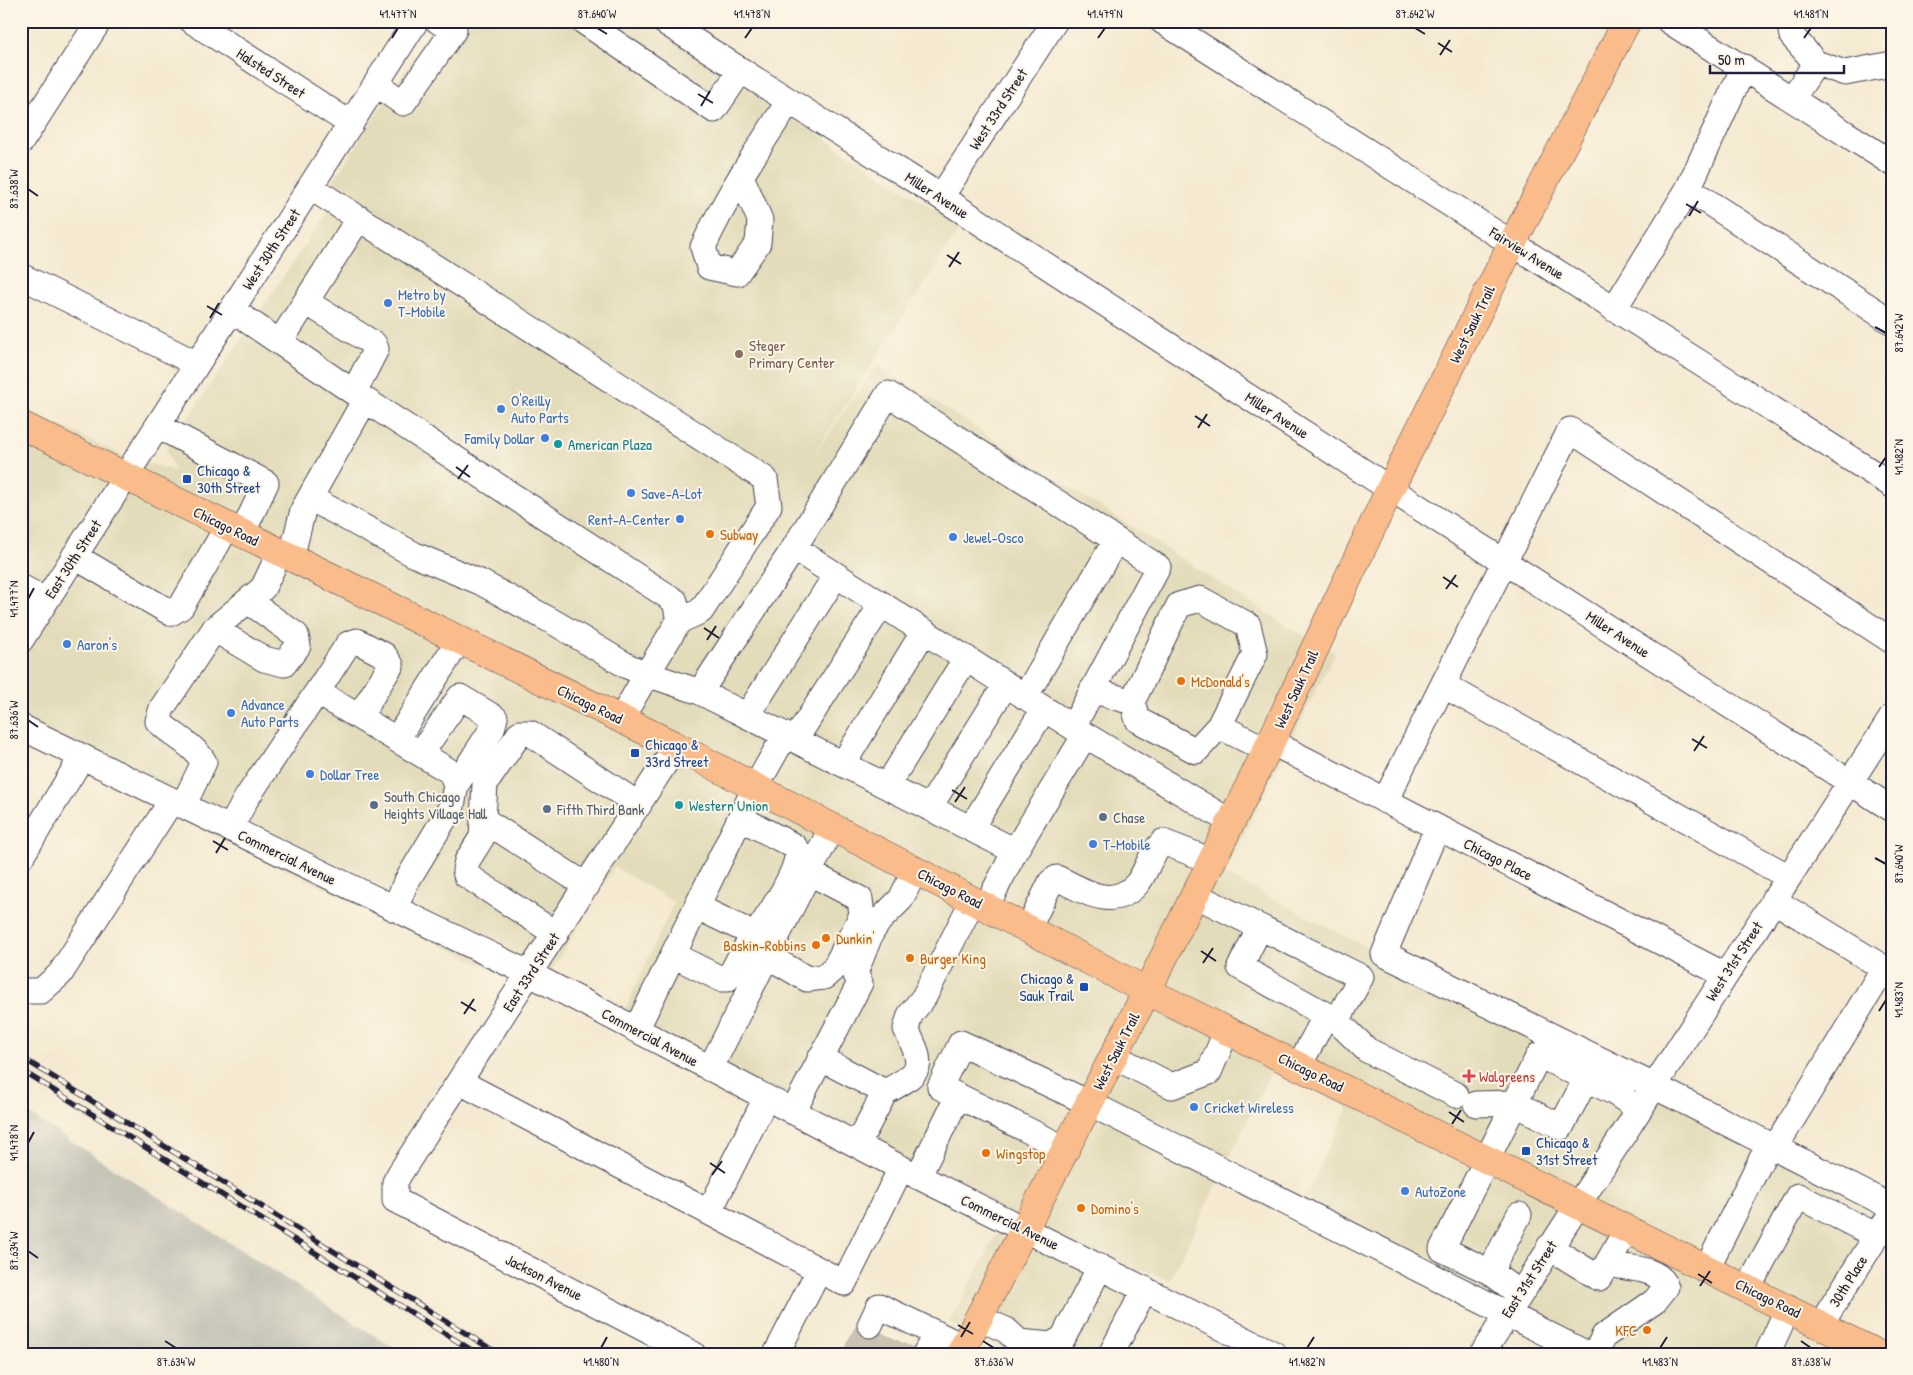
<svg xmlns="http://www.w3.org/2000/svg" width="1913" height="1375" font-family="'Patrick Hand',sans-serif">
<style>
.built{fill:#e3dcba}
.industrial{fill:#c6c5b8}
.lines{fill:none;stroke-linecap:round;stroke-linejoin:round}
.minor-tunnel{stroke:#cbc2b3;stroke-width:25;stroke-dasharray:25 12;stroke-linecap:butt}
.minor-casing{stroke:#424052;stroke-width:27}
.major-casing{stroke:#424052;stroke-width:29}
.minor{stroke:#fff;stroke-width:25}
.major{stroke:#f9bc8a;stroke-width:28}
.rail-casing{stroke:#22223b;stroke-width:5.5}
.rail{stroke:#fcf5e5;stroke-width:4;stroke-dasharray:11;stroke-linecap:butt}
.ticks{fill:none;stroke:#22223b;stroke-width:2}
.shop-dot{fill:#3f7fe0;stroke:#fcf5e5;stroke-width:2}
.education-dot{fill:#8d6e63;stroke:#fcf5e5;stroke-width:2}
.culture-dot{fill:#0f9aa8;stroke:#fcf5e5;stroke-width:2}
.transit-dot{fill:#1a4fb4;stroke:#fcf5e5;stroke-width:2}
.food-dot{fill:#e8710a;stroke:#fcf5e5;stroke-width:2}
.service-dot{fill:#5c6f8a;stroke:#fcf5e5;stroke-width:2}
.health-dot{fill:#e0444e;stroke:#fcf5e5;stroke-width:2}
.labels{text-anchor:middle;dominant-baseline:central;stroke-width:4;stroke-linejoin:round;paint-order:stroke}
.street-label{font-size:15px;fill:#22223b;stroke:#fcf5e5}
.shop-label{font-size:15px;fill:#366cbe;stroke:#fcf5e5;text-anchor:start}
.education-label{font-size:15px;fill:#785e54;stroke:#fcf5e5;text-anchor:start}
.culture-label{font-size:15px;fill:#0d838f;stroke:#fcf5e5;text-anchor:start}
.transit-label{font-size:15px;fill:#164399;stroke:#fcf5e5;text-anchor:start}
.food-label{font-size:15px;fill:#c56008;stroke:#fcf5e5;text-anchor:start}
.service-label{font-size:15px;fill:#4e5e75;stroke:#fcf5e5;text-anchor:start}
.health-label{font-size:15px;fill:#be3a42;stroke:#fcf5e5;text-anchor:start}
.neatline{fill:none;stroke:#22223b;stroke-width:2}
.ticks-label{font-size:12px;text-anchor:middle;fill:#22223b}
</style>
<rect width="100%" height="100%" fill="#fcf5e5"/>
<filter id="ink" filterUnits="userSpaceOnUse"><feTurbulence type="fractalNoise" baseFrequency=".02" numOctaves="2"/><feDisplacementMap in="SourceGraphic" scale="10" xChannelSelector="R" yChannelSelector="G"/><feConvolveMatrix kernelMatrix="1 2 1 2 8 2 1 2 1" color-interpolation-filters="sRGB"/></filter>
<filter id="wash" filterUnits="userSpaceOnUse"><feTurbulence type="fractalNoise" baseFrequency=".0096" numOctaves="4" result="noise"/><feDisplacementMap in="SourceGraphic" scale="20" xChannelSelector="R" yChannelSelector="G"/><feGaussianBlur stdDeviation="1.12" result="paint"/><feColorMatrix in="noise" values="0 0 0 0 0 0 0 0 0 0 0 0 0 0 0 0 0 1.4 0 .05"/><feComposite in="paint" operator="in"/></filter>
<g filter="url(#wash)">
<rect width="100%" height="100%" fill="#f5ead1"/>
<!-- built -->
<path class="built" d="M437 21H643L961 227 808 463 877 365 1292 629 1335 653 1224 874 1640 1087 1892 1212 1843 1312 1815 1354H1605L1302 1203 1348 1107 1272 1070 1170 1280 1142 1270 1102 1354H1020L949 1323 1000 1228 616 1029 674 902 614 867 539 992 21 742V617L32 601 21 595V406L123 456 175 471 166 450 343 189 333 181Z"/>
<!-- industrial -->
<path class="industrial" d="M21 1109 403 1354H21Z"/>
</g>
<g filter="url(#ink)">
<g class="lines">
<!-- minor-tunnel -->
<path class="minor-tunnel" d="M855 1354 870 1325
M880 1354 889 1336
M904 1354 908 1345"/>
<defs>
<path id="minor" d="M192 21 351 124
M583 21 714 110 741 70
M663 21 941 197 1390 489 1892 809
M1162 21 1892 485
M1669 21 1892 163
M1789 21 1792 36 1816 63
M376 84 403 103 454 30 438 21
M1792 99 1816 63 1845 73 1892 64
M21 142 99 21
M741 176 760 220 758 243 737 273 709 267 703 247C727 195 758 149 789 101
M310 187 765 479 769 506 701 611 679 621
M1688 189 1892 322
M941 197 1055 21
M21 276 197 364
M306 302 374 344 376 349 354 392
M1614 309 1688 189 1744 67
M232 310 365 400 303 510 291 558
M280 342 359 218
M158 426 266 483 242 534
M310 498 415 555 480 582 557 624 627 666 647 674 679 621 675 601 365 400
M794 548 1085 735 1231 822
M74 556 171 613 181 607 227 527
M21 587 46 601
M214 629 264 659 284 664 298 646 296 635 248 601
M21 640 416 21
M1443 685 1789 877
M1092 690 1132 702
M317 692 348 644 357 641 384 655 391 665 359 717
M700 692 794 548 888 394 1158 567 1073 727
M1025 697 1116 540
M747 716 836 575
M621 719 647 674 700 692 1015 851 986 907
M1219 726 1255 654 1248 625 1200 599 1179 605 1132 702 1138 720 1196 751 1219 726 1267 750
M21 727 530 974 901 1168 1274 1354
M397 739 459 640
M795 740 882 604
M1271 742 1725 975
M676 746 400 1173 395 1182V1200L693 1354
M421 753 460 697 495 718 492 729 456 785
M843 764 924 631
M887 786 966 658
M1385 801 1570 430 1892 641
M183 806 204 762C193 744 173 736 158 721L162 708 215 628 263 588 280 552
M929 808 1006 684
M484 820 587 886
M971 828 1044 709
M1437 828 1384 954 1654 1086 1892 1207
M230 829 246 799 317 692 451 772 456 785 452 806 405 884 395 909
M1015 851 1085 735
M21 857 82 757
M1195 895 1361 977 1337 1021 1326 1015 1299 1066
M1773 900 1892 973
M697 907 741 928
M1260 927 1240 967 1326 1015
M1028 929 1051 882 1057 878C1083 890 1111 911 1136 885 1147 873 1148 856 1163 842L1212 861
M556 934 466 875 465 870 467 861 482 837 485 784 520 733H530L639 805
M673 955 721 979H727C734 971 737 961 743 952 759 930 797 877 798 851L794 846 740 818
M766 955 807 979 824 977 835 967 862 915 860 899 808 872
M21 991H41L60 974 172 800
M1337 1021 1367 1050 1456 1095
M636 1030 755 788 785 735
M1113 1056 1172 1086 1209 1072 1227 1030
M820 1058 885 1092 857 1145
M710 1069 832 827
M460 1082 844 1283 901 1168
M885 1092C923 1072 925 1067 906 1029L910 1015 924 997 973 900
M1476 1104 1514 1103 1561 1127 1586 1079
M793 1112 860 983 855 973 871 933 879 921 901 899 915 870
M1775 1148 1884 968
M1066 1149 940 1087 961 1043 1089 1103 1587 1354
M918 1177 958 1096
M709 1212 766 1098
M1549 1247 1599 1278 1627 1229
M1707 1268 1762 1158
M1490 1272 1519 1215
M1748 1288 1798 1196 1877 1236
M1520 1294 1490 1272 1442 1249 1539 1055 1615 1093 1639 1109
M979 1318 1006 1330 1019 1342 1051 1345 1063 1338 1100 1267
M1821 1324 1885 1223
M870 1325 879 1306 964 1347
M776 1354 813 1282
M925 1354 936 1333
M1111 1354 1145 1289
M1482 1354 1892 717
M1595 1354 1604 1336 1655 1301 1666 1287C1660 1267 1625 1268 1607 1264
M1767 1354 1788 1308"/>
<path id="major" d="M21 425 676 746 1147 991 1878 1354
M960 1354 1147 991 1267 750 1390 489 1512 244 1627 21"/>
</defs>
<!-- minor casing -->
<use href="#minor" class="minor-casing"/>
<!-- major casing -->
<use href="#major" class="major-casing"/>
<!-- minor -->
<use href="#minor" class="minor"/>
<!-- major -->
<use href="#major" class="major"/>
<defs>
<path id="rail" d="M21 1057 499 1354
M21 1070 478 1354"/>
</defs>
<!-- rail casing -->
<use href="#rail" class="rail-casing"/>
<!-- rail -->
<use href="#rail" class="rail"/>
</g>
</g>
<!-- ticks -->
<path class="ticks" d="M597 28 607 34M1415 28 1425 34M392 38 398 28M745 38 752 28M1098 38 1105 28M1804 38 1811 28M1438 43 1452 52M1440 55 1450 40M698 94 713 103M701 106 710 91M28 189 38 196M1686 204 1701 213M1689 216 1698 201M947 255 961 264M949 267 959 252M207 306 222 315M210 318 219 303M1875 327 1886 333M1195 416 1210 426M1198 428 1207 414M456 467 470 477M1879 467 1886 457M458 479 468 465M1443 577 1458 587M1446 589 1456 575M28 599 34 588M704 628 719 638M707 640 716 626M28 720 38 727M1692 739 1707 748M1694 751 1704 736M952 790 967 799M955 802 965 787M213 841 228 850M216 853 225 838M1875 858 1886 864M1201 951 1216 961M1203 963 1213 948M461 1002 476 1011M1879 1011 1886 1000M464 1014 474 999M1449 1112 1464 1122M1452 1124 1461 1110M28 1143 34 1132M710 1163 725 1173M712 1175 722 1161M28 1251 38 1258M1698 1274 1712 1283M1700 1286 1710 1271M958 1325 973 1334M961 1337 970 1322M165 1341 176 1348M983 1341 994 1348M1801 1341 1811 1348M601 1348 607 1337M1307 1348 1314 1337M1660 1348 1667 1337"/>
<!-- markers -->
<g class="shop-dot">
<circle cx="388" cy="303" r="5"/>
<circle cx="501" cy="409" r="5"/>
<circle cx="545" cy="438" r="5"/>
<circle cx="631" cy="493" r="5"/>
<circle cx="680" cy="519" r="5"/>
<circle cx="953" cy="537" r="5"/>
<circle cx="67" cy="644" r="5"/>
<circle cx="231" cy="713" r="5"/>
<circle cx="310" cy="774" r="5"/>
<circle cx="1093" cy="844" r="5"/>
<circle cx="1194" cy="1107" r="5"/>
<circle cx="1405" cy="1191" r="5"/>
</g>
<circle class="education-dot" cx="739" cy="354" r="5"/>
<g class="culture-dot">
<circle cx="558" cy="444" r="5"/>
<circle cx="679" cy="805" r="5"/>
</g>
<g class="transit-dot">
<rect x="182" y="474" width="10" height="10" rx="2.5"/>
<rect x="630" y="748" width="10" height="10" rx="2.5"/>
<rect x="1079" y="982" width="10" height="10" rx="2.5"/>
<rect x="1521" y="1146" width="10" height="10" rx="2.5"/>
</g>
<g class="food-dot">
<circle cx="710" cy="534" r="5"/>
<circle cx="1181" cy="681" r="5"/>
<circle cx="826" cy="938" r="5"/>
<circle cx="816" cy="945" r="5"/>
<circle cx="910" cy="958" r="5"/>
<circle cx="986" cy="1153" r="5"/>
<circle cx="1081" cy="1208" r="5"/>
<circle cx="1647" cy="1330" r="5"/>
</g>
<g class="service-dot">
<circle cx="374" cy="805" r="5"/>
<circle cx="547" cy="809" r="5"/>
<circle cx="1103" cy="817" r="5"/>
</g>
<path class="health-dot" d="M1466.5 1068.5h5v5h5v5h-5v5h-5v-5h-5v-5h5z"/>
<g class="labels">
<!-- street labels -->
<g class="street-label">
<text transform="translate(271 73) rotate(33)">Halsted Street</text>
<text transform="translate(998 109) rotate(-57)">West 33rd Street</text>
<text transform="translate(937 195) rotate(33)">Miller Avenue</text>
<text transform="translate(271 249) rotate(-57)">West 30th Street</text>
<text transform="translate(1527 253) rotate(32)">Fairview Avenue</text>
<text transform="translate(1472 324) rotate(-64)">West Sauk Trail</text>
<text transform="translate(1277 415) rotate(33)">Miller Avenue</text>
<text transform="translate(226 526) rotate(26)">Chicago Road</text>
<text transform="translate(73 559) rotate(-57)">East 30th Street</text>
<text transform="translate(1618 634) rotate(33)">Miller Avenue</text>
<text transform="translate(1296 689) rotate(-65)">West Sauk Trail</text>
<text transform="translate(590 704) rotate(26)">Chicago Road</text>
<text transform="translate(287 857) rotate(26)">Commercial Avenue</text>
<text transform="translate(1498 859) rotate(27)">Chicago Place</text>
<text transform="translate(950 888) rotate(27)">Chicago Road</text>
<text transform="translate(1734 961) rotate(-57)">West 31st Street</text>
<text transform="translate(531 972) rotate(-57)">East 33rd Street</text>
<text transform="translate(650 1037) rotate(28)">Commercial Avenue</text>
<text transform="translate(1116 1051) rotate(-63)">West Sauk Trail</text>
<text transform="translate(1311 1072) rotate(26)">Chicago Road</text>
<text transform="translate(1010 1222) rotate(26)">Commercial Avenue</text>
<text transform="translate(544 1277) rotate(27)">Jackson Avenue</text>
<text transform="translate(1529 1279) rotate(-57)">East 31st Street</text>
<text transform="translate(1848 1281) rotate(-58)">30th Place</text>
<text transform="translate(1768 1298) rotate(26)">Chicago Road</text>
</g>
<!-- shop labels -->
<g class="shop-label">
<text x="398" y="294">Metro by<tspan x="398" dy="17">T-Mobile</tspan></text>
<text x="511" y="400">O'Reilly<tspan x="511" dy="17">Auto Parts</tspan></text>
<text x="535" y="438" text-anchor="end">Family Dollar</text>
<text x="641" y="493">Save-A-Lot</text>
<text x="670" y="519" text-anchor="end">Rent-A-Center</text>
<text x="963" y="537">Jewel-Osco</text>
<text x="77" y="644">Aaron's</text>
<text x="241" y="704">Advance<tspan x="241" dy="17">Auto Parts</tspan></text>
<text x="320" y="774">Dollar Tree</text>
<text x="1103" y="844">T-Mobile</text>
<text x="1204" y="1107">Cricket Wireless</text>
<text x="1415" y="1191">AutoZone</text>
</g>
<!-- education labels -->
<g class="education-label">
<text x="749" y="345">Steger<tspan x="749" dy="17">Primary Center</tspan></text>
</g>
<!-- culture labels -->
<g class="culture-label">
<text x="568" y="444">American Plaza</text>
<text x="689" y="805">Western Union</text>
</g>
<!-- transit labels -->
<g class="transit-label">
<text x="197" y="470">Chicago &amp;<tspan x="197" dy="17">30th Street</tspan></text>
<text x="645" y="744">Chicago &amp;<tspan x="645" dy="17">33rd Street</tspan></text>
<text x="1074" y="978" text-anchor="end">Chicago &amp;<tspan x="1074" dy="17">Sauk Trail</tspan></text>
<text x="1536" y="1142">Chicago &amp;<tspan x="1536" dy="17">31st Street</tspan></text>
</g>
<!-- food labels -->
<g class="food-label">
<text x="720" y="534">Subway</text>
<text x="1191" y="681">McDonald's</text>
<text x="836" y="938">Dunkin'</text>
<text x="806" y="945" text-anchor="end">Baskin-Robbins</text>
<text x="920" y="958">Burger King</text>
<text x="996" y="1153">Wingstop</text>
<text x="1091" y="1208">Domino's</text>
<text x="1637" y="1330" text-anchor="end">KFC</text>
</g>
<!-- service labels -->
<g class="service-label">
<text x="384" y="796">South Chicago<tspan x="384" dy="17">Heights Village Hall</tspan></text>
<text x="557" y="809">Fifth Third Bank</text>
<text x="1113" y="817">Chase</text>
</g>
<!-- health labels -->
<g class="health-label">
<text x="1479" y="1076">Walgreens</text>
</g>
</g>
<!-- margin -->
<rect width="1913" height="1375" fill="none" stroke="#fcf5e5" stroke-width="55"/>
<!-- scale -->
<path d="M1710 65v8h134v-8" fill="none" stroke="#22223b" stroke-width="2.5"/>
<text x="1718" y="65" font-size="15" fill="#22223b" stroke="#fcf5e5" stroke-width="4" paint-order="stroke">50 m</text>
<rect x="28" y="28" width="1858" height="1320" class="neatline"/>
<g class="ticks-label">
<text x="398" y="18">41.477°N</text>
<text x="597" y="18">87.640°W</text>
<text x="752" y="18">41.478°N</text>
<text x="1105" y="18">41.479°N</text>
<text x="1415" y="18">87.642°W</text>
<text x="1811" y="18">41.481°N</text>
<text transform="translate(14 189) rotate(-90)" y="4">87.638°W</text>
<text transform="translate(1899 333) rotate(-90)" y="4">87.642°W</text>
<text transform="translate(1899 457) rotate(-90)" y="4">41.482°N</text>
<text transform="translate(14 599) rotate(-90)" y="4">41.477°N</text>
<text transform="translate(14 720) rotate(-90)" y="4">87.636°W</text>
<text transform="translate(1899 864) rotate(-90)" y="4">87.640°W</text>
<text transform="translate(1899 1000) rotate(-90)" y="4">41.483°N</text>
<text transform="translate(14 1143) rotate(-90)" y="4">41.478°N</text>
<text transform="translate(14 1251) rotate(-90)" y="4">87.634°W</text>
<text x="176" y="1366">87.634°W</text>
<text x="601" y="1366">41.480°N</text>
<text x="994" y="1366">87.636°W</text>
<text x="1307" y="1366">41.482°N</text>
<text x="1660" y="1366">41.483°N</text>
<text x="1811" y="1366">87.638°W</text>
</g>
</svg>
